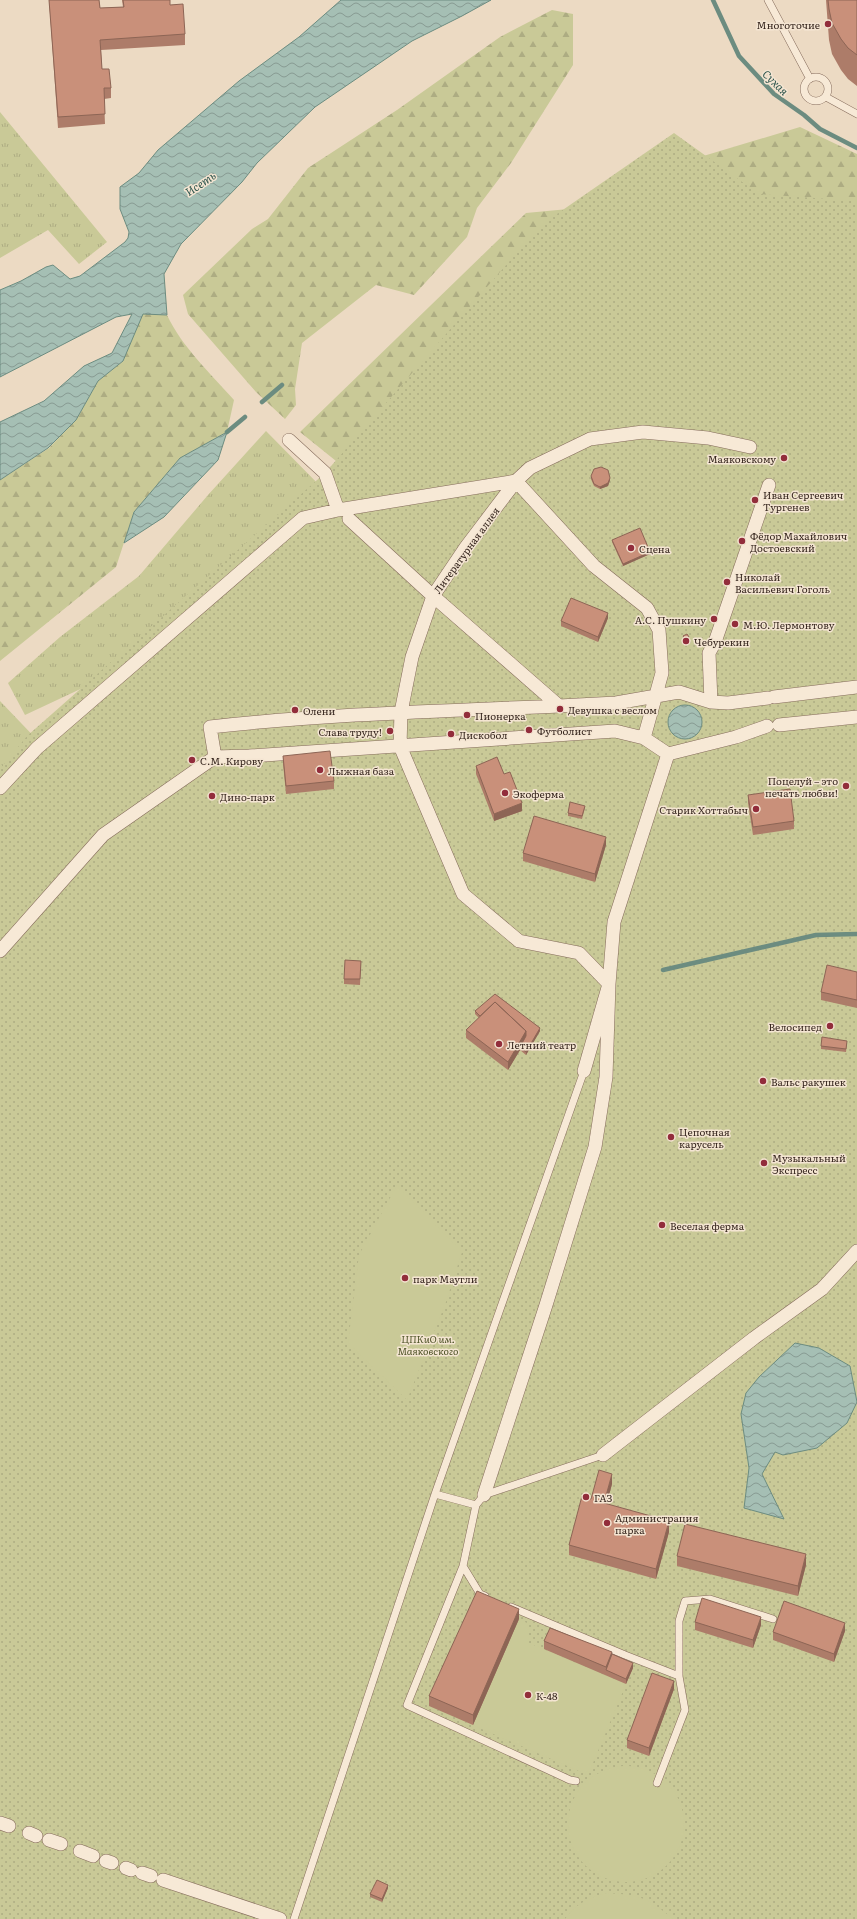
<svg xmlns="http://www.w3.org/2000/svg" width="857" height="1919" font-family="Literata,serif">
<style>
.grass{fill:url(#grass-tufts)}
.forest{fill:url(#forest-firs)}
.park{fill:url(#park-dots)}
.pitch{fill:#c9c997}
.water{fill:url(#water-waves);stroke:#6c8c80}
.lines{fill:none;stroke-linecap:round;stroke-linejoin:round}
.stream{stroke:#6c8c80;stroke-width:4.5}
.lane-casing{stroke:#856b5b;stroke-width:8}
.street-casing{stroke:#856b5b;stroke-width:14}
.lane{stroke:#f7e9d6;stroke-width:7}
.street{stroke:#f7e9d6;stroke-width:13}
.wall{fill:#ad7c69}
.shaded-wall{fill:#8d6555}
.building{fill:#c9907a;stroke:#8d6555}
.poi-dot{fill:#922d3b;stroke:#f4e5d2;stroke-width:1.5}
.labels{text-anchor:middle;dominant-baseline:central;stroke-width:3;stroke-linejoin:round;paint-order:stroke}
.poi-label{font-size:10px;fill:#36261e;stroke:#f4e5d2;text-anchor:start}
.street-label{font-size:10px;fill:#36261e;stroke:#f4e5d2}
.park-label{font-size:10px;font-style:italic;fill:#4c5125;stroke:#f4e5d2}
.water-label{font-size:11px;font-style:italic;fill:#2e554d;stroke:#f4e5d2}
</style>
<defs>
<pattern id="grass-tufts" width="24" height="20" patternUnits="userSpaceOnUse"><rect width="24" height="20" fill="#c9c997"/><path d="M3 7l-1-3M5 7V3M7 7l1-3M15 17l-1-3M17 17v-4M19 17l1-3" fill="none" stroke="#adac82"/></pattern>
<pattern id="forest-firs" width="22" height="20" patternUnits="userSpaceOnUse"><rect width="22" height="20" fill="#c9c997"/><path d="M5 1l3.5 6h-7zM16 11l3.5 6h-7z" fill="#adac82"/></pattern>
<pattern id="park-dots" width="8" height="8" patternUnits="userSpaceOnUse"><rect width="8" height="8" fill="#c9c997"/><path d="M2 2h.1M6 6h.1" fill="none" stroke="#adac82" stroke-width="1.8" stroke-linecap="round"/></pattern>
<pattern id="water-waves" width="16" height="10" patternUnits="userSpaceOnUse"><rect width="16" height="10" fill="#a5bfb4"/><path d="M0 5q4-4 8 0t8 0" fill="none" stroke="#879b92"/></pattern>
</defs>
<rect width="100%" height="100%" fill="#ecdac3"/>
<!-- grass -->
<path class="grass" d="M0 112 107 242 79 264 48 230 0 258Z
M266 431 329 495 104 678 25 715 8 683 60 637 139 576 208 495Z
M0 701 43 746 0 801Z"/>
<!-- forest -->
<path class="forest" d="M552 10 573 14V65L511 163 477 208 467 237 414 295 376 285 302 343 295 389 296 405 285 419 256 392 188 314 183 295 252 229 268 219 308 168 397 110 500 37Z
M800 127 857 154V280L372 490 300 432 526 213 621 204 680 163Z
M133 313 167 315C182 347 211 374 234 400L227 432 180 458 134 512 116 567 0 661V480L49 448 76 420 98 381 123 361Z"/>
<!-- park -->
<path class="park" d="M674 133 759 194 857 201V1919H0V769L27 736 325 473 541 225Z"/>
<!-- pitch -->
<path class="pitch" d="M397 1185 462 1252 446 1302 407 1400 348 1343 359 1255Z
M519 1619 527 1623 529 1643 626 1684 588 1775 429 1706Z
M568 1824a58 58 0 1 1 116 0a58 58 0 1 1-116 0Z
M606 1893C640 1895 647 1897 673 1919H565C575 1904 589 1898 606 1893Z"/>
<!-- water -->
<path class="water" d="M341 0H491L462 16 412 41 315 107 257 163 242 182 181 244 164 274 167 315 143 314 123 361 98 381 76 420 48 448 0 480V422L44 401 84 366 112 353 132 314 116 317 0 377V290L21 281 46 267 53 265 70 279 80 276 125 242 128 238 129 232 120 209V187L139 173 158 150 239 81 299 37Z
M227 432 218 460 164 517 124 543 134 512 180 458Z
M668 722a17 17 0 1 1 34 0a17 17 0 1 1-34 0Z
M795 1343 819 1348 850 1366 857 1402 847 1423 817 1448 783 1455 775 1452 762 1474 784 1519 744 1508 749 1468 741 1414 746 1393 759 1377Z"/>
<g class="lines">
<!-- stream -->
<path class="stream" d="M713 0 739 56 774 94 804 115 820 129 857 148
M262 402 282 385
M227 432 245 417
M663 970 816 935 857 934"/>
<defs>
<path id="lane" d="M768 0 810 79
M804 89a12 12 0 1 1 24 0a12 12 0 1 1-24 0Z
M826 97 857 114
M435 1494 476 1505
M463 1566 407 1705 570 1780 576 1781
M485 1596 480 1594 463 1566 476 1505 484 1495 603 1455
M511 1607 625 1655 679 1676
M657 1783 685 1710 679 1676V1621L685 1601 710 1599 773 1619
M294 1919 435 1494 584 1071"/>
<path id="street" d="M289 440 325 473 338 510
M349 519 433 596 559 706 616 703 679 692 711 702 728 703 768 698
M774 697 857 687
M711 702 709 653 715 642 769 485
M779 725 857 717
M215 757 249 756 615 731 644 738 668 754 736 737 767 726
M0 788 37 748 303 518 338 510 516 481 594 566 647 608 659 630 662 673 644 738
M0 951 103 835 215 757 210 727C326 714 443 711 559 706
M584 1071 609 984 614 922 668 754
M603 1455 754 1338 822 1289 857 1251
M484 1495 546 1305 595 1147 606 1077 609 984 579 953 519 941 463 894 400 746 401 712 412 657 433 596 466 547 516 481 530 468 590 439 643 432 708 438 750 447
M0 1823 9 1826
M29 1833 36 1836
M49 1840 61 1844
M80 1851 93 1856
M106 1861 112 1863
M126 1868 131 1870
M142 1873 151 1876
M163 1880 280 1919"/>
</defs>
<!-- lane casing -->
<use href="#lane" class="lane-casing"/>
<!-- street casing -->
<use href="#street" class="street-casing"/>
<!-- lane -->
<use href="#lane" class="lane"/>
<!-- street -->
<use href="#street" class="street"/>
</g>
<!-- wall -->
<path class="wall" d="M49 0H99L100 8 123 7 122 0H170V5L185 34V45L101 50 102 69 111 88V98L104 99 105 124 58 128Z
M826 0H857V86L848 79 841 70 832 54 829 40Z
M591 476 610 480 608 486 600 489 594 486 591 479Z
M612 540 650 554 623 566 612 542Z
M608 618 598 642 561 626V621Z
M683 636 689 640 686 642 683 639Z
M283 756 334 781V789L286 794 283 763Z
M476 766 504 774 522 811 494 821 476 774Z
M748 795 794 821V829L753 835 748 803Z
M585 808 582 819 568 816V813Z
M606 845 595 882 523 861V853Z
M361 961 360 985 344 984V979Z
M857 972V1008L821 1000V992Z
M475 1011 540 1031 526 1055 520 1050 508 1070 466 1038V1030L479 1018 475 1014Z
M847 1043 846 1052 821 1049V1046Z
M612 1484 606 1504 669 1532 656 1579 569 1555V1545L591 1499Z
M677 1556 806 1565 798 1596 677 1566Z
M519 1619 473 1725 429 1706V1696Z
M695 1622 761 1625 753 1648 695 1630Z
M845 1631 834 1662 773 1640V1632Z
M544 1641 612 1654 633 1668 626 1684 544 1649Z
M674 1689 649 1756 627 1748V1740Z
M388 1888 382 1902 370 1897V1894Z"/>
<!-- shaded-wall -->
<path class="shaded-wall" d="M610 478V480L608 486 600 489V487Z
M650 552V554L623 566V564Z
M608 613V618L598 642V637Z
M689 637V640L686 642V640Z
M522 803V811L494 821V814Z
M606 837V845L595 882V874Z
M540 1028V1031L526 1055V1052Z
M526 1031V1039L520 1047V1050L508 1070V1062Z
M612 1474V1484L604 1514V1503Z
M669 1521V1532L656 1579V1569Z
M806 1554V1565L798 1596V1586Z
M519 1609V1619L473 1725V1715Z
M761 1617V1625L753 1648V1640Z
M845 1623V1631L834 1662V1654Z
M612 1652V1660L606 1670V1667Z
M633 1663V1668L626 1684V1679Z
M674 1681V1689L649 1756V1748Z
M388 1885V1888L382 1902V1899Z"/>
<!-- building -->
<path class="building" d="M49 0H99L100 8 124 7 123 0H170V5L183 4 185 34 100 40 102 69H109L111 88H104L105 114 58 117Z
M828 0H857V55L848 48 841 39 832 23 829 9Z
M601 467 608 470 610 478 608 483 600 487 594 484 591 476 594 469Z
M640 528 650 552 623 564 612 540Z
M571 598 608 613 598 637 561 621Z
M687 634 689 637 686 640 683 636Z
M330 751 334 781 286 786 283 756Z
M497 757 504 774 510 772 522 803 494 814 476 766Z
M790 789 794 821 753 827 748 795Z
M570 802 585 806 582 816 568 813Z
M534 816 606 837 595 874 523 853Z
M345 960 361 961 360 979H344Z
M827 965 857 972V1000L821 992Z
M495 994 540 1028 526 1052 520 1047 526 1036V1031L495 1002 480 1016 475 1011Z
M495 1002 526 1031 508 1062 466 1030Z
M822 1037 847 1041 846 1049 821 1046Z
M599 1470 612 1474 604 1503 669 1521 656 1569 569 1545 582 1496 591 1499Z
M685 1524 806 1554 798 1586 677 1556Z
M477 1591 519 1609 473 1715 429 1696Z
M702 1598 761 1617 753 1640 695 1622Z
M784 1601 845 1623 834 1654 773 1632Z
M550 1628 612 1652 606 1667 544 1641Z
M612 1654 633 1663 626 1679 606 1670Z
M652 1673 674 1681 649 1748 627 1740Z
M377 1880 388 1885 382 1899 370 1894Z"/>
<!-- markers -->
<g class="poi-dot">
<circle cx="828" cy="24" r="4"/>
<circle cx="784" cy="458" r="4"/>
<circle cx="755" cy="500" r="4"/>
<circle cx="742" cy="541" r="4"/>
<circle cx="631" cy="548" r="4"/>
<circle cx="727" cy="582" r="4"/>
<circle cx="714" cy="619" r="4"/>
<circle cx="735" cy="624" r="4"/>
<circle cx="686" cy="641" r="4"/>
<circle cx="560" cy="709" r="4"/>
<circle cx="295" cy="710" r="4"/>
<circle cx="467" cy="715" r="4"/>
<circle cx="529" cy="730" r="4"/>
<circle cx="390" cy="731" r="4"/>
<circle cx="451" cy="734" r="4"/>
<circle cx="192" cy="760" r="4"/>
<circle cx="320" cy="770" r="4"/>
<circle cx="846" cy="786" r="4"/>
<circle cx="505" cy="793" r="4"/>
<circle cx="212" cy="796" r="4"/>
<circle cx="756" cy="809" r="4"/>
<circle cx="830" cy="1026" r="4"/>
<circle cx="499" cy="1044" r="4"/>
<circle cx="763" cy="1081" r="4"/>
<circle cx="671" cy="1137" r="4"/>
<circle cx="764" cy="1163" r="4"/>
<circle cx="662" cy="1225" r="4"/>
<circle cx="405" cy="1278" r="4"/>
<circle cx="586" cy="1497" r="4"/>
<circle cx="607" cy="1523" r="4"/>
<circle cx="528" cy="1695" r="4"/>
</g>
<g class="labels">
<!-- poi labels -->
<g class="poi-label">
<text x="820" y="24" text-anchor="end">Многоточие</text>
<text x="776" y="458" text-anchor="end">Маяковскому</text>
<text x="763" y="494">Иван Сергеевич<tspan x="763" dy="12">Тургенев</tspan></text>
<text x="750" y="535">Фёдор Махайлович<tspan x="750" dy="12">Достоевский</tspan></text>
<text x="639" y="548">Сцена</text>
<text x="735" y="576">Николай<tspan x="735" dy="12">Васильевич Гоголь</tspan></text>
<text x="706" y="619" text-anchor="end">А.С. Пушкину</text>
<text x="743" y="624">М.Ю. Лермонтову</text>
<text x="694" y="641">Чебурекин</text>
<text x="568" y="709">Девушка с веслом</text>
<text x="303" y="710">Олени</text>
<text x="475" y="715">Пионерка</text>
<text x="537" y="730">Футболист</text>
<text x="382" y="731" text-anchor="end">Слава труду!</text>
<text x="459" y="734">Дискобол</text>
<text x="200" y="760">С.М. Кирову</text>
<text x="328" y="770">Лыжная база</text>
<text x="838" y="780" text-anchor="end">Поцелуй – это<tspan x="838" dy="12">печать любви!</tspan></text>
<text x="513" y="793">Экоферма</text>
<text x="220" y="796">Дино-парк</text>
<text x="748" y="809" text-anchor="end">Старик Хоттабыч</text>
<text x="822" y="1026" text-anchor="end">Велосипед</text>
<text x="507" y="1044">Летний театр</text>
<text x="771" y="1081">Вальс ракушек</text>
<text x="679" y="1131">Цепочная<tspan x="679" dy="12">карусель</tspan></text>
<text x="772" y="1157">Музыкальный<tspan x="772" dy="12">Экспресс</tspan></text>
<text x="670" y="1225">Веселая ферма</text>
<text x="413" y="1278">парк Маугли</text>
<text x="594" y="1497">ГАЗ</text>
<text x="615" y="1517">Администрация<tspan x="615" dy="12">парка</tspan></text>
<text x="536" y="1695">К-48</text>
</g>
<!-- street labels -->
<g class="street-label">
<text transform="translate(466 550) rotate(-54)">Литературная аллея</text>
</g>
<!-- park labels -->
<g class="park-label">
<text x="428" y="1338">ЦПКиО им.<tspan x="428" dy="12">Маяковского</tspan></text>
</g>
<!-- water labels -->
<g class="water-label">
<text transform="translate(776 82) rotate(44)">Сухая</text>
<text transform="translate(200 183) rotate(-34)">Исеть</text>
</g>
</g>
</svg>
